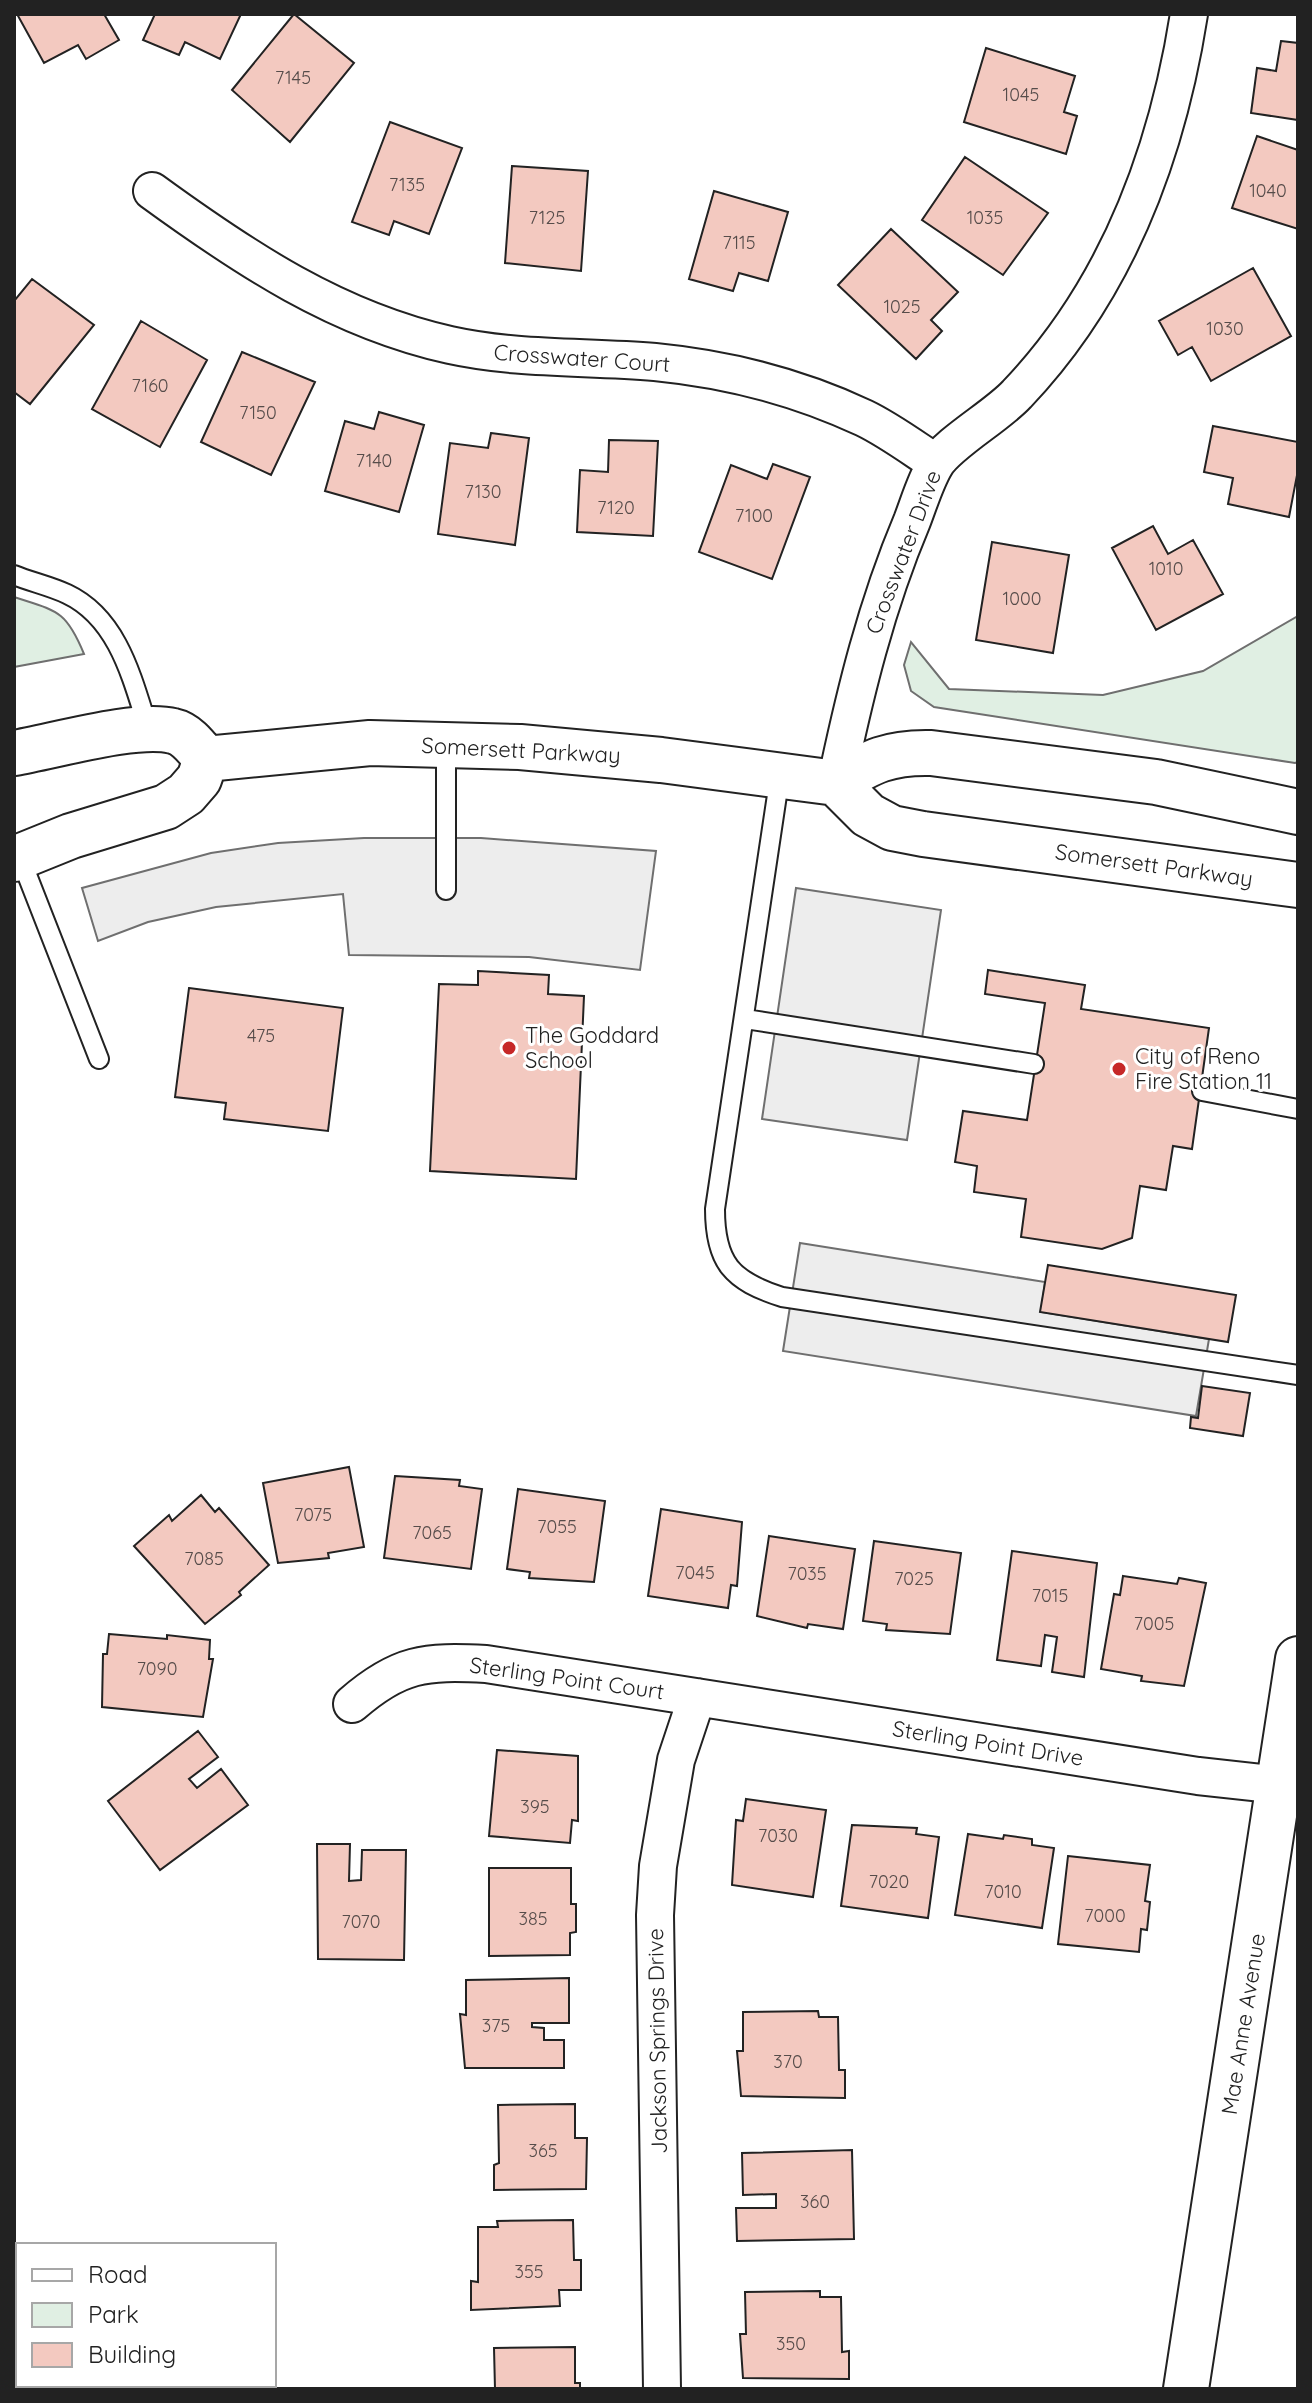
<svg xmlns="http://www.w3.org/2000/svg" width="1312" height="2403" font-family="Quicksand,sans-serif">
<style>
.green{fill:#e0efe3;stroke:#6f6f6f;stroke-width:2}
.parking{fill:#ededed;stroke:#6f6f6f;stroke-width:2}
.building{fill:#f3c9c0;stroke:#222;stroke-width:2}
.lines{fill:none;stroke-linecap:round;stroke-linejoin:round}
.service-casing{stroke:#222;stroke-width:22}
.minor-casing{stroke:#222;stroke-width:40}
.tertiary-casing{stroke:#222;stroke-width:48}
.secondary-casing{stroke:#222;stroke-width:48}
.service{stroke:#fff;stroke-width:18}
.minor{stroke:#fff;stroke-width:36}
.tertiary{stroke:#fff;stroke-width:44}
.secondary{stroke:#fff;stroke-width:44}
.poi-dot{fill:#c62828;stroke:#fff;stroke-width:3}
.labels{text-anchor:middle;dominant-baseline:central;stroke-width:6;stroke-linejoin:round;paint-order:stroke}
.number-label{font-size:18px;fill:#564c4a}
.street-label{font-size:22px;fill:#222;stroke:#fff}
.poi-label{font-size:22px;fill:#222;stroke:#fff;text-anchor:start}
</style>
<rect width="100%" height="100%" fill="#fff"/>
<!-- green -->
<path class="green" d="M14 597C57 611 66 610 84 654L14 667Z
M1298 616V762L1295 763 934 707 911 691 904 665 911 642 949 689 1103 695 1203 671Z"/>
<!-- parking -->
<path class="parking" d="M364 838H481L656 851 640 970 529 957 349 955 343 894 216 907 148 922 98 941 82 888 211 853 278 843Z
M796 888 941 910 907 1140 762 1119Z
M800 1243 1045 1282 1041 1312 1209 1339 1196 1416 783 1351Z"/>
<!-- building -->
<path class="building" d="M17 14H104L119 40 86 59 78 45 44 63Z
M155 14H241L220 59 185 42 179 55 143 40Z
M294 14 354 63 290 142 232 90Z
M1281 41 1298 43V120L1251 113 1257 68 1276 71Z
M986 48 1075 76 1064 112 1077 116 1066 154 964 122Z
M390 122 462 148 429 234 394 221 389 235 352 222Z
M1257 136 1298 150V229L1232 208Z
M965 157 1048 213 1003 275 922 220Z
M512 166 588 171 581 271 505 263Z
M714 191 788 212 768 281 739 273 733 291 689 279Z
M891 229 958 292 931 320 942 331 916 359 838 285Z
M1253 268 1291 336 1211 381 1192 347 1178 355 1159 321Z
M32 279 94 325 30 404 14 392V301Z
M141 321 207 360 160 447 92 409Z
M242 352 315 382 271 475 201 442Z
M379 412 424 425 399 512 325 491 345 421 374 429Z
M1213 426 1298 442V470L1289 517 1228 504 1233 478 1204 472Z
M491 433 529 438 515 545 438 534 450 443 488 448Z
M609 440 658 441 653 536 577 532 580 470 608 472Z
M773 464 810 477 772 579 699 552 731 465 767 479Z
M1153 526 1168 554 1193 540 1223 594 1156 630 1112 548Z
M992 542 1069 555 1053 653 976 640Z
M988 970 1085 985 1081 1009 1209 1028 1192 1149 1173 1146 1166 1190 1140 1186 1132 1238 1102 1249 1021 1237 1026 1199 974 1192 977 1166 955 1162 963 1111 1027 1120 1045 1003 985 994Z
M478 971 549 975 548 994 584 996 576 1179 430 1171 439 984 478 985Z
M189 988 343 1008 328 1131 224 1119 226 1103 175 1097Z
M1048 1265 1236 1295 1228 1342 1040 1312Z
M1202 1386 1250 1393 1243 1436 1190 1428 1191 1417 1198 1418Z
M349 1467 364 1547 328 1553 329 1558 278 1563 263 1483Z
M395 1476 460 1480 459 1486 482 1489 471 1569 384 1558Z
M518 1489 605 1501 594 1582 529 1578 530 1572 507 1569Z
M201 1495 215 1512 219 1508 269 1565 239 1592 241 1595 205 1624 134 1546 169 1515 172 1521Z
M661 1509 742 1522 737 1586 731 1585 728 1608 648 1596Z
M769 1536 855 1549 843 1629 808 1624 807 1628 757 1616Z
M874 1541 961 1553 950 1634 886 1630 887 1624 863 1621Z
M1012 1551 1097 1563 1084 1677 1052 1672 1057 1637 1045 1635 1041 1666 997 1660Z
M1123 1576 1177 1584 1179 1578 1206 1583 1184 1686 1141 1681 1142 1676 1101 1669 1114 1594 1120 1595Z
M109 1634 167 1639V1635L210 1640 209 1659H213L203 1717 102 1707 103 1654H107Z
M198 1731 218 1757 189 1779 197 1788 221 1769 248 1805 160 1870 108 1801Z
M497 1750 578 1756V1821L572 1820 570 1843 489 1836Z
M746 1799 826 1810 813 1897 732 1885 736 1820 743 1821Z
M852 1825 917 1828 916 1834 939 1837 928 1918 841 1906Z
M968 1834 1003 1839 1004 1835 1032 1839V1845L1054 1848 1042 1928 955 1915Z
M317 1844H350L349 1881 361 1880 362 1850H406L404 1960 318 1959Z
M1068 1856 1150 1865 1145 1901 1150 1902 1147 1930 1141 1929 1139 1952 1058 1944Z
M489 1868H571V1904H576V1932L570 1933V1955L489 1956Z
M569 1978V2023H532V2027L544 2028V2040H564V2068H465L460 2014 466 2015V1980Z
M818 2011 819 2017H838L839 2070H845V2098L741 2096 737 2051H743V2012Z
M575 2104V2138H587L586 2189 494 2190V2165L499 2163 498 2105Z
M852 2150 854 2239 737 2241 736 2208H776V2194L743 2195 742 2153Z
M573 2220 574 2260H581V2290H559L560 2306 471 2310V2281L478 2282V2227H498L497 2221Z
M18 2265V2353L14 2355V2267Z
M820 2291V2297H841L842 2352 849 2351V2379L743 2378 740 2334H746L745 2292Z
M575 2347V2383H580V2389H495L494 2348Z"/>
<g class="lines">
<defs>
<path id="service" d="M14 575C31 582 50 586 67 594 118 618 132 678 148 728
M446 744V890
M780 775 715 1209C715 1263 732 1281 782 1297L1298 1375
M20 857 99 1059
M745 1019 1034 1064
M1202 1091 1298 1109"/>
<path id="minor" d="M152 191C244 258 337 320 450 345 518 360 586 356 655 362 727 369 798 387 864 418 889 430 913 448 936 463
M836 783C855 693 876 606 912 521 919 503 925 482 935 465 948 443 997 416 1017 394 1116 290 1167 154 1189 14
M352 1704C399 1663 425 1661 486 1664L1198 1776 1280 1785
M662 2389 655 1915 658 1866 676 1760 697 1697"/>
<path id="tertiary" d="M1186 2389 1298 1659"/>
<path id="secondary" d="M14 753C55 746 136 722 173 731 187 734 197 748 206 759
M206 759 370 743 520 747 661 760 836 783 868 815 892 828 923 834 1298 885
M836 783C871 761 889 752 931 753L1156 782 1298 812
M14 859 71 836 166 807 186 794 199 779 206 759"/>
</defs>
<!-- service casing -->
<use href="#service" class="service-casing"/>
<!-- minor casing -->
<use href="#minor" class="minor-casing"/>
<!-- tertiary casing -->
<use href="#tertiary" class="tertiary-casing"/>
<!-- secondary casing -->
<use href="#secondary" class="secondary-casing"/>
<!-- service -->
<use href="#service" class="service"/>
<!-- minor -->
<use href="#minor" class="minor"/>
<!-- tertiary -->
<use href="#tertiary" class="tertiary"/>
<!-- secondary -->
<use href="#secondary" class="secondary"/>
</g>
<!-- markers -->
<g class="poi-dot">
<circle cx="509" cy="1048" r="8"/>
<circle cx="1119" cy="1069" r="8"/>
</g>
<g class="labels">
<!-- number labels -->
<g class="number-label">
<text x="293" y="77">7145</text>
<text x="1021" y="94">1045</text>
<text x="407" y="184">7135</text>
<text x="1268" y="190">1040</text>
<text x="547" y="217">7125</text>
<text x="985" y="217">1035</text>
<text x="739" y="242">7115</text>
<text x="902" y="306">1025</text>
<text x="1225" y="328">1030</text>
<text x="150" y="385">7160</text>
<text x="258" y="412">7150</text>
<text x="374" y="460">7140</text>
<text x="483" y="491">7130</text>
<text x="616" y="507">7120</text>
<text x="754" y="515">7100</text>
<text x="1166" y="568">1010</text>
<text x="1022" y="598">1000</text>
<text x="261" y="1035">475</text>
<text x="313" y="1514">7075</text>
<text x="557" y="1526">7055</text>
<text x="432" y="1532">7065</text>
<text x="204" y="1558">7085</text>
<text x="695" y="1572">7045</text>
<text x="807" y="1573">7035</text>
<text x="914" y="1578">7025</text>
<text x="1050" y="1595">7015</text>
<text x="1154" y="1623">7005</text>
<text x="157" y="1668">7090</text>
<text x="535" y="1806">395</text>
<text x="778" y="1835">7030</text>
<text x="889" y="1881">7020</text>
<text x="1003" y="1891">7010</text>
<text x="1105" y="1915">7000</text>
<text x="533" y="1918">385</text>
<text x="361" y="1921">7070</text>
<text x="496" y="2025">375</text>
<text x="788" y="2061">370</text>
<text x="543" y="2150">365</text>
<text x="815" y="2201">360</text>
<text x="529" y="2271">355</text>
<text x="791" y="2343">350</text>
</g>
<!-- street labels -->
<g class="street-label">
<text transform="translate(582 358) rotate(4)">Crosswater Court</text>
<text transform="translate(903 552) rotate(-69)">Crosswater Drive</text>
<text transform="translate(521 750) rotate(3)">Somersett Parkway</text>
<text transform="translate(1154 865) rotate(8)">Somersett Parkway</text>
<text transform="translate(567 1678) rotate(8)">Sterling Point Court</text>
<text transform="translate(988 1743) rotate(9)">Sterling Point Drive</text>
<text transform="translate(1243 2024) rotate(-81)">Mae Anne Avenue</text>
<text transform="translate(657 2041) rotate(-91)">Jackson Springs Drive</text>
</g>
<!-- poi labels -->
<g class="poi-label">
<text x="525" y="1035">The Goddard<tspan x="525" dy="25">School</tspan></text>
<text x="1135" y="1056">City of Reno<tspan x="1135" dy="25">Fire Station 11</tspan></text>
</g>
</g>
<!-- border -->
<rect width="1312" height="2403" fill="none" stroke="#222222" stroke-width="32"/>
<!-- legend -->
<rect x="16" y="2243" width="260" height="144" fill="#ffffff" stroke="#a7a7a7" stroke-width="2"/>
<rect x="32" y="2269" width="40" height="12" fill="#ffffff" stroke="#a7a7a7" stroke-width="2"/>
<text x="88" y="2283" font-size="24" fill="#222222">Road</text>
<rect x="32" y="2303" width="40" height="24" fill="#e0efe3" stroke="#a7a7a7" stroke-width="2"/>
<text x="88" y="2323" font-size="24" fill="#222222">Park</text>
<rect x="32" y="2343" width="40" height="24" fill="#f3c9c0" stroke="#a7a7a7" stroke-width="2"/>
<text x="88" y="2363" font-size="24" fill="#222222">Building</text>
</svg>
